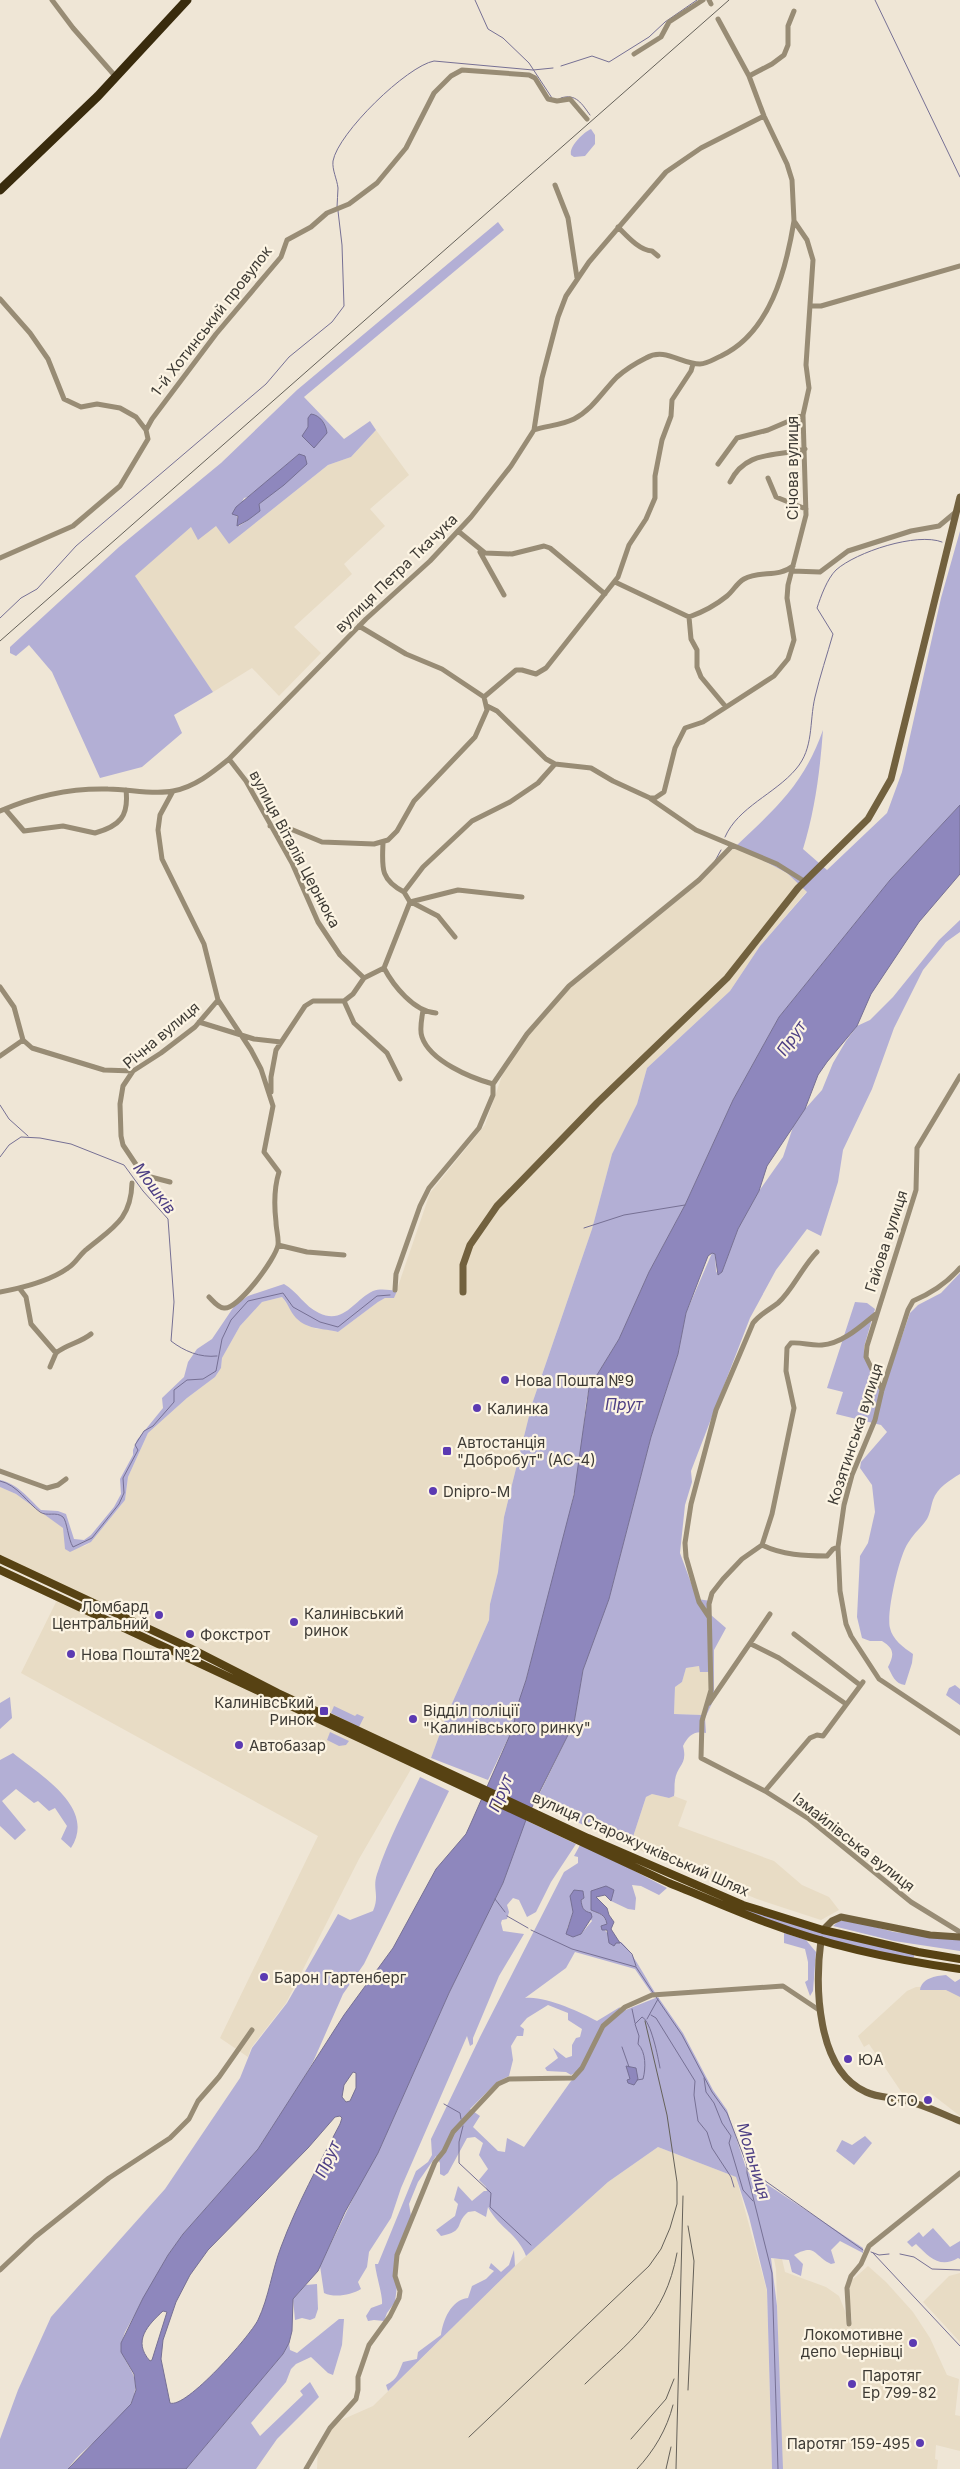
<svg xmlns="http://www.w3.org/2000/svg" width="960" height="2469" font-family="Inter,sans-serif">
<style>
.built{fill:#e8dcc5}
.green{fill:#b3afd5;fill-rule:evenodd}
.water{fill:#8e87bd;stroke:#767094;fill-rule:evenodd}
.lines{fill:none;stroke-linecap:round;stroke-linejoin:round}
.stream{stroke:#767094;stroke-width:1}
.street{stroke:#988c75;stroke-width:5}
.secondary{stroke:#72613e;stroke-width:7}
.primary{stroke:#574213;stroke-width:8}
.highway{stroke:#392b0d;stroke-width:9}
.rail{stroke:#656159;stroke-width:1}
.poi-dot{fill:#5b3ab2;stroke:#fcf4e3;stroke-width:2}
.labels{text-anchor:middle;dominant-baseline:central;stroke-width:4.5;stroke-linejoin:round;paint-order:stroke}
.street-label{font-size:15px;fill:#3e3b35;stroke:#fcf4e3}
.poi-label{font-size:15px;fill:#3e3b35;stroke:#fcf4e3;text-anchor:start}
.water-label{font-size:16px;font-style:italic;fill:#4d3f84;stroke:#fcf4e3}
</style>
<rect width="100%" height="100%" fill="#efe6d6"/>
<!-- built -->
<path class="built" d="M376 430 409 475 370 509 385 526 344 564 352 574 294 627 321 653 279 696 252 668 213 692 134 576 191 527 216 525 229 544 328 465 351 457Z
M736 846 787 873 807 891 760 946 730 991 647 1068 637 1104 612 1154 592 1229 532 1404 504 1517 498 1572 490 1604 489 1620 446 1717 431 1758 418 1757 210 1662 105 1609 0 1562V1487L16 1494 64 1528 65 1549 85 1546 91 1542 125 1500 128 1477 148 1433 187 1398 215 1377 221 1368 222 1358 240 1326 262 1302 282 1297 296 1317 306 1325 317 1329H326L338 1332 378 1302 385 1298H394L430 1193 485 1125 504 1070 532 1030 566 992 697 885Z
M58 1598 414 1764 359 1859 286 2003 251 2048 248 2057 220 2038 318 1836 21 1673Z
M699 1666 709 1672 710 1693 702 1715 674 1714 675 1687 682 1682 686 1668Z
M652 1794 669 1798 674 1796 687 1801 678 1826 774 1861 802 1885 829 1897 839 1910 821 1920 757 1899 630 1846 646 1797Z
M955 1986 960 1989V2116L929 2092 924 2101 902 2093 869 2044 864 2047 858 2036 907 1991 916 1987Z
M658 2147 736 2177 767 2291 772 2469H317L318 2445 339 2421 373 2406 515 2266 608 2182Z
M774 2259H782L785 2272 826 2287 839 2296 847 2316 846 2325 850 2326 852 2320 848 2295 851 2281 868 2266 886 2282 913 2312 930 2338 947 2375 959 2379 955 2415 960 2416V2451L936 2445 935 2459 938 2460 937 2469H782L776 2269Z
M960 2273V2342L923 2302 949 2276Z"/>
<!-- green -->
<path class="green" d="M591 129 595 135V144L585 156 574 157 571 155C569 146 583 133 591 129Z
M498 222 504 230 304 397 344 439 370 421 376 430 351 457 328 465 229 544 216 526 198 540 191 527 135 576 213 692 174 715 182 733 142 767 100 778 52 672 29 645 16 656 10 653V647L119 547 221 463 297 390ZM299 454 292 477 259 504 248 520 239 526 236 513 244 498 248 497Z
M960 531V805L890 880 779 1017 733 1100 685 1205 649 1272 619 1339 589 1388 586 1403 579 1469 567 1525 513 1728 488 1780 431 1758 446 1717 489 1620 490 1604 498 1572 504 1517 532 1404 592 1229 612 1154 637 1104 647 1068 730 991 760 946 807 892 787 873 736 846C776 808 804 784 823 730 820 771 815 810 803 849L827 870 887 813 902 772 941 598Z
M960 920V932L946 942 923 970 894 1028 872 1089 843 1150 838 1182 821 1236 807 1229 776 1270 750 1318 691 1471 692 1482 685 1505 680 1553 697 1599 711 1601V1615L726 1628 714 1650V1699L705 1718 706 1733C694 1730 688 1736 683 1746 688 1765 677 1765 675 1780 674 1785 675 1791 674 1796L669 1798 652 1794 646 1797 630 1846 535 1803 574 1723 583 1670 609 1599 651 1437 678 1354 686 1313 712 1253 715 1254 716 1271 718 1275 722 1272 738 1229 759 1191 783 1157 793 1127 805 1109 822 1090 833 1063 846 1041 857 1026 870 1020 893 997 939 940ZM699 1666 700 1672H709L710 1693 702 1715 674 1714 675 1687 682 1682 686 1668Z
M960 1273V1474C950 1480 937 1488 933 1500 931 1506 930 1514 927 1519 922 1527 913 1534 908 1543 899 1556 886 1614 890 1628 892 1639 904 1648 913 1654L912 1663 905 1685C895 1684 892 1675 888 1667 894 1655 895 1649 882 1641H870L862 1638 857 1617 860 1556 868 1543 875 1512 872 1485 860 1468 861 1462 887 1432 881 1425 836 1414 843 1392 827 1388 855 1302 867 1303 875 1309 864 1347V1358L884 1388 910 1313 918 1305 941 1293Z
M284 1284C298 1292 304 1306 319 1313 344 1325 354 1300 373 1291 381 1288 389 1290 397 1291L394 1298H385L378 1302 338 1332C323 1328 308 1330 296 1318 290 1312 288 1303 282 1297L262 1302 240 1326 222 1358 221 1368 215 1377 187 1398 148 1433 128 1477 125 1500 91 1542 70 1552 65 1549 63 1528 16 1494 0 1487V1480C18 1484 28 1498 41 1510L58 1511 66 1514 74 1539 84 1540 91 1535 114 1507 121 1494 120 1479 133 1455V1450L137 1440 163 1408 162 1398 184 1377 188 1362 197 1349 212 1339 235 1305 248 1296Z
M955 1685 960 1689V1705L946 1695 949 1688Z
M10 1697 12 1718 0 1729V1703Z
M334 1706 355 1716 357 1714 364 1717 359 1727 331 1713Z
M330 1732 349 1741 346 1745 339 1746 327 1740Z
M13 1753C40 1775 97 1808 71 1848L61 1839 67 1826 55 1808 49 1811 38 1801 34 1803 16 1789 2 1801 26 1830 15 1840 0 1826V1760Z
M420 1777 449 1791 364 1964 343 1994 313 2062 300 2084 258 2149 183 2234 168 2255 125 2332C114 2362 138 2365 135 2390 132 2422 84 2443 68 2469H0V2439L18 2390 51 2317 165 2189 240 2078 252 2048 287 2003 338 1914 350 1920 373 1911C380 1895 372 1889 377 1874 388 1840 405 1809 420 1777Z
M525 1820 576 1844 551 1882 536 1912 527 1917 519 1900 513 1898 507 1905 509 1912 507 1919 502 1920 501 1923 503 1931 524 1934 499 1976 473 2038V2044L470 2046 467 2036 401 2188 391 2218 369 2252 367 2267 358 2282 361 2289C351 2295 335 2298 324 2293L320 2266 361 2182 378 2153 449 1993 503 1883Z
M580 1845 604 1855 667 1888 659 1895 641 1886 632 1885 636 1898 635 1910 628 1909 611 1901 613 1889 592 1895V1910C600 1915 605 1914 607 1925L601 1926 616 1943 621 1942C632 1951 646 1979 656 1994H652L635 1969 575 1952 566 1968 525 1998C543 1995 581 2012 597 2021L620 2007 618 2013 658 1997 683 2033 713 2090 727 2110 747 2171 863 2248V2253L840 2241 831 2250 835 2263 831 2264C813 2255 816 2243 794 2255L803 2264 801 2276 792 2272 789 2260 771 2258 777 2306 783 2469H772L767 2290 749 2217 736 2177 658 2147 608 2182 526 2256C518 2234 498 2227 488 2207L486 2217 475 2211 468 2212C454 2224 466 2231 441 2236L436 2230 455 2216 458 2204 454 2200 458 2186 472 2201 484 2191H487L486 2187 479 2180 488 2169 479 2155 483 2143 475 2137 467 2138 448 2173 444 2176 440 2174V2163L436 2156 418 2182 409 2204 411 2216 396 2255 397 2286 395 2302 387 2313 384 2321 374 2320 368 2321 366 2316 371 2308 382 2304C383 2296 376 2275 375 2264H378L416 2171 428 2162 432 2155 431 2139 480 2037 564 1872 578 1863V1857L574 1856ZM583 1891 584 1898 581 1900 582 1907 592 1921 581 1934 567 1929 573 1912 572 1899ZM548 2005 568 2013V2020L582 2029 580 2037 576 2038 572 2045V2056L566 2058 553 2048 558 2058 545 2068 547 2071 566 2072 571 2075 585 2067 571 2081 524 2147 507 2138 505 2152 498 2151 473 2127 480 2116 470 2109 497 2082 509 2076 513 2060 511 2046 517 2036H523L524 2029 520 2026 527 2018Z
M744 1909 914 1954V1957L912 1960 822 1938 744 1912Z
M848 1920 894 1932 960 1940V1951L894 1941 833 1926 839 1921Z
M784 1933 806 1940 816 1952 813 1991 810 1996 805 1982 808 1980V1962L805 1949 784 1943Z
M946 1975 955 1982 960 1979V1997L946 1990H920C922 1978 935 1976 946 1975Z
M865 2136 872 2143 854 2165 836 2151 842 2140 852 2145Z
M933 2228 950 2247 960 2241V2259L958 2258C940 2269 929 2257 916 2244L912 2247 907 2242 919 2232 923 2237Z
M514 2250 515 2266 388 2391 386 2385C398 2379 398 2373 403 2362L417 2359 418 2352 441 2335C443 2320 451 2300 468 2298L472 2286 486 2279 494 2271 489 2268 491 2263 501 2272 509 2265Z
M317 2284 318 2309 315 2318 310 2320 302 2318 295 2320 293 2299 306 2285Z
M339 2319H344L342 2345 333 2375 328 2373 311 2357 296 2364 291 2369 286 2382 251 2423 260 2436 303 2395 300 2391 310 2382 319 2397 277 2439 256 2469H186L283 2354 289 2343 290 2350 297 2353Z"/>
<!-- water -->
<path class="water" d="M311 414C320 415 326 424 327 433L314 448 302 436 308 427V418Z
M299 454 305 456 307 464 284 485 259 504 260 511 248 520 237 526 238 516 232 514 236 507Z
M960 805V874L919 922 871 994 857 1026 827 1062 818 1075 805 1109 767 1166 759 1191 738 1229 722 1272 718 1275 715 1254 712 1253 708 1256 686 1313 678 1354 651 1437 609 1599 583 1670 574 1723 527 1817 503 1883 449 1993 378 2153 345 2212 318 2271 293 2299 292 2331 289 2343 283 2354 186 2469H68L131 2404 136 2390 134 2374 121 2352V2343L143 2298 168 2255 183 2234 258 2149 344 2015 393 1948 436 1869 466 1834 471 1823 513 1728 517 1707 526 1680 574 1495 589 1388 619 1339 649 1272 685 1205 733 1100 779 1017 890 880ZM353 2072 356 2073V2088L350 2101 346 2102 342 2097 344 2085ZM340 2116 342 2118 340 2124C319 2164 297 2204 281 2247 272 2270 269 2297 258 2320 250 2336 186 2409 170 2403L161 2359 163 2340 176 2302 190 2275 208 2250 308 2148 335 2117ZM163 2311 167 2312 152 2360 150 2361C132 2341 148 2325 163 2311Z
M606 1886 614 1890 611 1901 605 1895 596 1897 607 1908 609 1915 614 1922 611 1929 620 1943H616L614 1946 609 1943 607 1930H602L601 1926 607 1924C605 1914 600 1914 591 1910V1891Z
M574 1890 583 1891 584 1898 581 1900C582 1908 583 1911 591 1913L592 1917 581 1934 573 1937 566 1934 573 1912 570 1896Z
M626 2066 636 2068 638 2079 634 2085 628 2083 627 2080 630 2079Z"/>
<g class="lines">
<!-- stream -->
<path class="stream" d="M475 0 488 29 503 38 529 63 552 98
M875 0 960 177
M561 66 592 56 609 62 649 37 665 22 697 0
M561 98C576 93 582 104 590 115
M337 207C337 201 338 194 338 188 337 179 332 170 333 161 338 133 407 66 434 61L533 70 553 68
M0 618 21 598 37 589 76 546 266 384 289 357 332 322 344 306 342 245 338 211
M725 837C738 807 775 794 796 769 814 748 809 723 815 697 820 676 827 655 833 634L817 608C821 596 827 579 836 570 856 552 917 532 942 542
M715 861 721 850
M0 1105 9 1119 28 1136
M0 1157 9 1145 21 1137 40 1138 71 1144 124 1165 143 1191 168 1219 174 1302 171 1341C184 1351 200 1358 217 1356
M584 1228 624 1215 685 1205
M0 1481C18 1485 27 1503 40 1512 47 1517 56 1511 63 1517 67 1521 68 1539 73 1547L92 1538 119 1504 124 1493 123 1478 138 1450 135 1445 144 1431 153 1426 174 1402V1390L187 1380 203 1379 216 1371 222 1339 231 1320 248 1301 283 1293 293 1307 320 1322 338 1327 377 1296 390 1295
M495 1899 505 1912
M507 1916 528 1928
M531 1930 572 1949 636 1967 654 1994
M620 1942 632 1954 636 1966
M656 1997 682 2035 712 2092 727 2113 747 2165V2173L772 2273 778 2469
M632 2009 635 2023
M651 2015 656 2018 695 2081 694 2095 698 2121 707 2132 712 2148 731 2177 734 2187
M647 2019 658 1999
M622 2047 629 2067
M704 2078 706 2092 714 2103 722 2123 731 2136 729 2143 743 2190 753 2201
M637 2080 643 2079C646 2068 646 2052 638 2044L639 2036 635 2024 642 2017C651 2021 658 2057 660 2068
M444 2104 460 2113 461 2119
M463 2126 459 2142V2163L491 2193 490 2207 531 2245
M747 2168 863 2250
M871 2252 879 2255 889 2254
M873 2253 960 2346
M900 2254 914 2257 932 2269 960 2270"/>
<!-- street -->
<path class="street" d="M52 0 73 28 116 77
M709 0 711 4
M634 54 661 37 669 22 703 0
M749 76 772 64 784 55 788 45V26L794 11
M555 185 568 218 577 278
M618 227C627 236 639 250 652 251L658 256
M0 299 30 333 48 359 64 399 81 407 97 404 120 408 136 417 146 430
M812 306H821L960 266
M534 430C546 426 562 425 574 419 593 409 603 391 617 377 625 370 636 363 646 358 665 347 681 364 700 364 707 364 714 359 721 356 770 333 786 270 794 221
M718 464 737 438 768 430 803 415
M768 478 776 497 806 509
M730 482C746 450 775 457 805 449
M458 531 485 553 512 554 544 546 550 548 605 594
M480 552 504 595
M0 558 73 526 120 486 148 439 146 430 152 419 216 334 281 257 287 240 311 227 327 213 349 204 377 183 406 148 434 93 451 76 462 70 529 75 535 78 548 99 557 101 570 99 587 119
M792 571 820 572 848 551 911 531 939 526 957 511
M615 582 689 617
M359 626 406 654 442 669 484 697
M487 706 497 711 546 759 555 764
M726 707 701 677 697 667V650L691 639 689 617C703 612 716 605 727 596 733 591 737 583 744 579 760 570 778 578 793 566
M229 759 246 781 292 863 318 922 340 955 364 978 384 968
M173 791 160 815 158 830 162 859 204 944 218 1000 251 1050 261 1069 273 1106 264 1152 279 1172C274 1188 274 1205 276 1222 276 1229 279 1238 278 1245 276 1258 238 1310 224 1308 218 1308 213 1301 209 1297
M651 799 696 830 777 864 804 881
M5 809 24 831 63 826 95 833C120 826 129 816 126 790
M0 811C34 796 71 788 108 789 129 789 153 795 173 791 195 787 213 772 229 759L366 619 430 561 471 517 511 466 534 430 542 378 558 317 566 296 589 262 666 172 701 148 764 116
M270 826 293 830 322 842 374 844 388 840 397 831 414 801 475 737 487 710 484 697 516 670H522L536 674 546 668 618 577 629 545 646 519 655 498V476L662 440 671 416 672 400 691 371 693 364
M383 843C382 868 380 879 404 892
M410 902 458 890 522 897
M411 902 438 916 455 937
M0 987 14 1007 23 1040 32 1048 104 1070 133 1071
M344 1001 354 1023 387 1053 400 1079
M423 1010C422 1018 419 1030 422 1037 430 1061 471 1078 493 1084
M436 1013C414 1012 393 985 384 968L410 902 404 892 423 867 472 821 510 802 538 783 555 764 591 768 613 781 650 798H655L664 792 675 748 685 728 703 722 774 676 788 659 794 640 787 598 788 585 806 515 803 415 809 388 806 365 813 260 807 240 794 221 792 180 787 164 764 116 749 76 718 19
M199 1022 254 1039 281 1042
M0 1056 23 1040
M271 1092V1077L276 1050 305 1006 313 1001H344L353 994 364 978
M170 1182 143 1175 123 1145 121 1136 120 1104 123 1086 133 1071 161 1053 195 1027 218 1000
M278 1245 307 1252 344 1255
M960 1268C946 1284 932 1293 913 1301L908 1310 882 1390 875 1420 852 1475 844 1505 838 1547 840 1591 846 1624 851 1636 879 1679 960 1733
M20 1289 26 1297 31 1324 56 1353C67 1344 80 1343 91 1334
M395 1290 396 1274 420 1206 429 1188 479 1128 493 1095V1084L527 1034 569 986 699 880 732 846
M0 1292C22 1288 50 1281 68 1268 76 1263 80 1254 87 1249 112 1228 131 1220 132 1183
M876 1314C861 1326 842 1344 822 1345 811 1346 802 1342 791 1343L787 1348 786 1371 794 1408 772 1514 762 1545 742 1559 723 1579 712 1593 709 1604 711 1690 702 1721 701 1758 765 1791 809 1819 911 1902 960 1932
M50 1367 56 1353
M882 1390 866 1357 867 1346 916 1190 917 1148 960 1076
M0 1471 47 1488 58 1485 66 1479
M762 1545C782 1555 805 1556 827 1556L833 1549 838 1547
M709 1617 699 1602 686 1557 685 1543 691 1504 716 1410 753 1323C760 1314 769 1310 778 1303 792 1291 802 1267 817 1252
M794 1634 860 1685
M751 1644 779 1658 846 1704
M709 1703 770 1614
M765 1791 810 1738 817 1735 823 1736 863 1682
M0 2270 35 2237 109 2178 170 2138 189 2119 198 2101 219 2077 252 2030
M849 2324 847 2288 851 2276 861 2264 869 2246 960 2173
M306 2469 330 2428 356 2399 358 2390V2377L369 2345 390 2316 399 2298 400 2291 395 2276 397 2255 435 2162 444 2151 453 2132 498 2084 509 2079 573 2078 582 2068 603 2026 625 2007 652 1995 783 1986 819 2010"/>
<!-- secondary -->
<path class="secondary" d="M463 1292V1265L470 1245 497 1206 597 1103 727 978 798 888 868 819 891 779 960 497
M823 1930 832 1921 841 1917 930 1935 960 1937
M821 1940C815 1985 816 2070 866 2092 878 2098 893 2097 907 2101 925 2105 942 2114 960 2121"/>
<!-- primary -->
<path class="primary" d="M0 1559 190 1648 278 1693 588 1838 743 1905 823 1930 918 1952 960 1959
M0 1570 669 1883C702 1896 735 1911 768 1923 829 1946 895 1960 960 1969"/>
<!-- highway -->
<path class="highway" d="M0 190 98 96 187 0"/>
<!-- rail -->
<path class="rail" d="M0 641 729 0
M688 2226 694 2261 688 2390
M585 2384C630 2340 665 2319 677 2253
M469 2437 649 2266 661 2249 670 2228 677 2204V2182L667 2115 645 2021
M631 2439 666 2399 674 2379
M637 2469C654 2451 667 2429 673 2405
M666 2469 671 2447
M676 2469 683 2196"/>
</g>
<!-- markers -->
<g class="poi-dot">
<circle cx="505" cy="1380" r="5"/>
<circle cx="477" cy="1408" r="5"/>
<rect x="442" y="1446" width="10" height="10" rx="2.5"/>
<circle cx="433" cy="1491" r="5"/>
<circle cx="159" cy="1615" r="5"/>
<circle cx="294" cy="1622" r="5"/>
<circle cx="190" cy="1634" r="5"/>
<circle cx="71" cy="1654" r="5"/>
<rect x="319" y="1706" width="10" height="10" rx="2.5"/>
<circle cx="413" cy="1719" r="5"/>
<circle cx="239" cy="1745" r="5"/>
<circle cx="264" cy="1977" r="5"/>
<circle cx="848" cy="2059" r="5"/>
<circle cx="928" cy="2100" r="5"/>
<circle cx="913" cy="2343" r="5"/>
<circle cx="852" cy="2384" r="5"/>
<circle cx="920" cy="2443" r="5"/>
</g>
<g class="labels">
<!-- street labels -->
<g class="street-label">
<text transform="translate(211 321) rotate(-52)">1-й Хотинський провулок</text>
<text transform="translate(792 468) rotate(-90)">Січова вулиця</text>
<text transform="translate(396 573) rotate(-44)">вулиця Петра Ткачука</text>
<text transform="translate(295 849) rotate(62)">вулиця Віталія Цернюка</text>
<text transform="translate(161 1035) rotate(-40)">Річна вулиця</text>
<text transform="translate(886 1241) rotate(-72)">Гайова вулиця</text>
<text transform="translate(855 1434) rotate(-72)">Козятинська вулиця</text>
<text transform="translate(854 1842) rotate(38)">Ізмайлівська вулиця</text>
<text transform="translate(641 1844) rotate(24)">вулиця Старожучківський Шлях</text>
</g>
<!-- poi labels -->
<g class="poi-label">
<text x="515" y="1380">Нова Пошта №9</text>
<text x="487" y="1408">Калинка</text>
<text x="457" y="1442">Автостанція<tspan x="457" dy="17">"Добробут" (АС-4)</tspan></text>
<text x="443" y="1491">Dnipro-M</text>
<text x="149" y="1606" text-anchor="end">Ломбард<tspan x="149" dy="17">Центральний</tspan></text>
<text x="304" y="1613">Калинівський<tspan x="304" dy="17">ринок</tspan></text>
<text x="200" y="1634">Фокстрот</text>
<text x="81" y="1654">Нова Пошта №2</text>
<text x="314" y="1702" text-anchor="end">Калинівський<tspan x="314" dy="17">Ринок</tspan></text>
<text x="423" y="1710">Відділ поліції<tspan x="423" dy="17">"Калинівського ринку"</tspan></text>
<text x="249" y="1745">Автобазар</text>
<text x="274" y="1977">Барон Гартенберг</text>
<text x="858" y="2059">ЮА</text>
<text x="918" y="2100" text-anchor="end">СТО</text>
<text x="903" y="2334" text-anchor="end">Локомотивне<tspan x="903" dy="17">депо Чернівці</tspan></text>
<text x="862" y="2375">Паротяг<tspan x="862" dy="17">Ер 799-82</tspan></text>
<text x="910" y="2443" text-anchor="end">Паротяг 159-495</text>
</g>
<!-- water labels -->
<g class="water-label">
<text transform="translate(791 1038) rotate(-55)">Прут</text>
<text transform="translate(155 1188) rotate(53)">Мошків</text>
<text x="624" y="1404">Прут</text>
<text transform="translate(500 1793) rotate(-68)">Прут</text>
<text transform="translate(327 2159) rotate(-66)">Прут</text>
<text transform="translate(754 2161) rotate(73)">Мольниця</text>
</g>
</g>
</svg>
